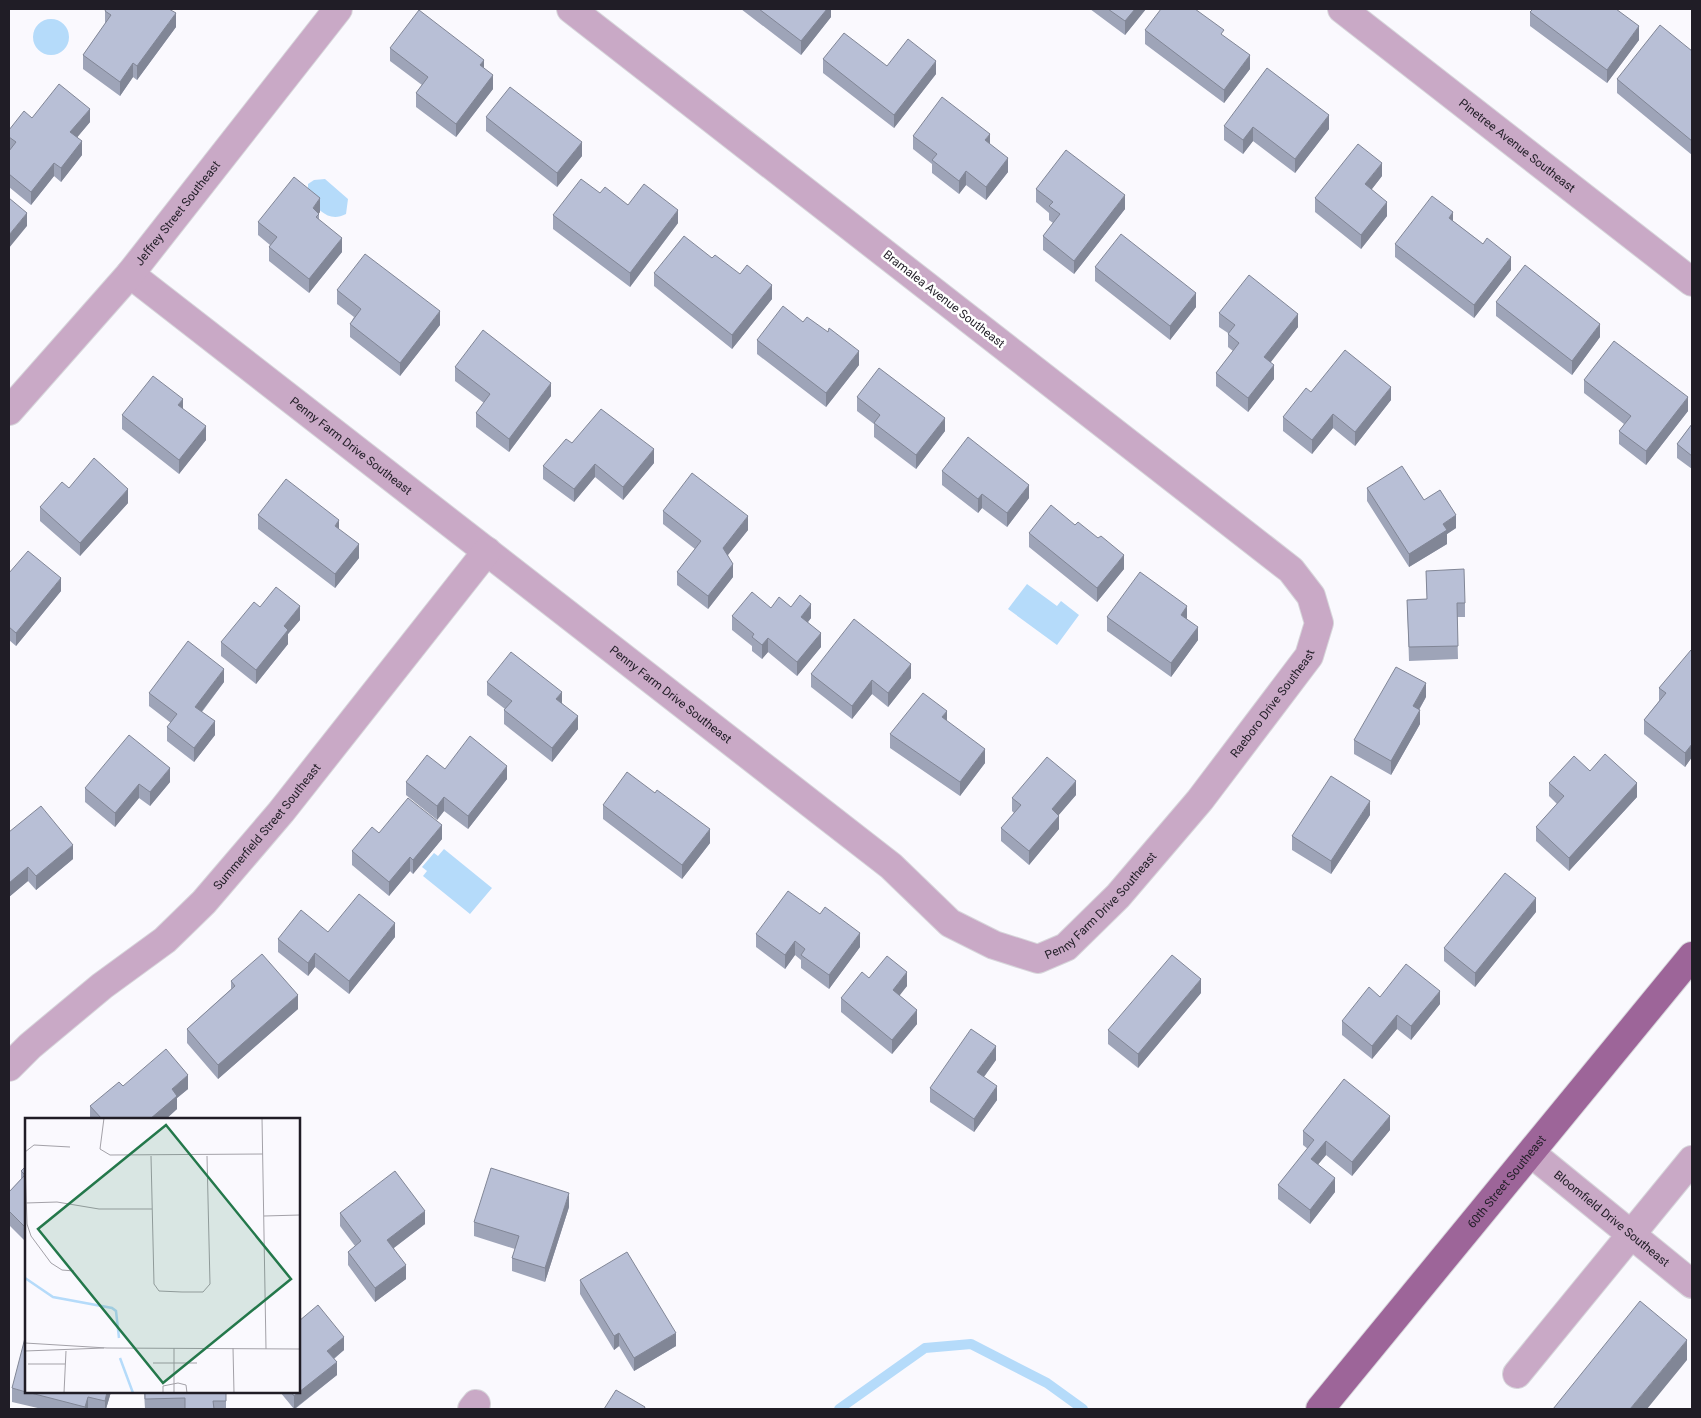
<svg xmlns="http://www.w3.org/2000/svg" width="1701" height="1418" font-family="Roboto,sans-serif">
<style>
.water{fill:#b5dbfa}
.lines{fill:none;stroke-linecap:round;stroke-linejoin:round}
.stream{stroke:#b5dbfa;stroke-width:10}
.minor-casing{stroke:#d7d6db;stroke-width:30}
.major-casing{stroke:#d7d6db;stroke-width:30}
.minor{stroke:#c9a9c6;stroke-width:28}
.major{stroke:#9d6599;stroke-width:28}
.wall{fill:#9ea4b8}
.shaded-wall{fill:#818696}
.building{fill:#b8bfd6;stroke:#818696}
.labels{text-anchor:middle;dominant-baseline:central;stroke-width:5;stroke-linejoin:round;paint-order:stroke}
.street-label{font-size:12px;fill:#201d26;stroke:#fff}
.inset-river{fill:none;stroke:#b5dbfa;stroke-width:2.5}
.inset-road{fill:none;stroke:#a3a1a8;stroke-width:1}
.view{fill:#24784b;fill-opacity:0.15;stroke:#24784b;stroke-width:2.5}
.inset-edge{fill:none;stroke:#201d26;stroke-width:2.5}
</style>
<rect width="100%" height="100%" fill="#faf9fe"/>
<!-- water -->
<path class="water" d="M33 37a18 18 0 1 1 36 0a18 18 0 1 1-36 0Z
M325 179 348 199 346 214C329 223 320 210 308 199V184L314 180Z
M1027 584 1057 606 1061 601 1079 615 1057 645 1008 609Z
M444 849 492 888 470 914 423 876 427 871 422 867 434 853 438 856Z"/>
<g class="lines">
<!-- stream -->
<path class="stream" d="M839 1409 925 1348 971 1344 1047 1383 1083 1409"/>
<defs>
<g id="minor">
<path id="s1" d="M1342 9 1692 282"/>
<path id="s2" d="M130 274 891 866 950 923 994 945 1038 959 1066 947 1118 896 1200 800 1309 656 1319 623 1311 596 1291 570 571 9"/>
<path id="s3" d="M9 411 130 274 338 9"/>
<path id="s4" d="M9 1067 30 1046 102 986 165 940 204 902 281 812 487 551"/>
<path id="s5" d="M1531 1153 1692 1284"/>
<path d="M1517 1374 1692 1160"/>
<path d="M472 1409 476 1404"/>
</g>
<g id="major">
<path id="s6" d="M1320 1409 1692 956"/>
</g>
</defs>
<!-- minor casing -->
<use href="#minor" class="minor-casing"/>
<!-- major casing -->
<use href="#major" class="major-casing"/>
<!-- minor -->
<use href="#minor" class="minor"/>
<!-- major -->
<use href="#major" class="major"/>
</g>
<!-- wall -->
<path class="wall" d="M741 9H831V17L801 55Z
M1090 9H1146L1125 35Z
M105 11 176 27 137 80 133 77 120 96 83 69V55L105 24Z
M1530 12 1639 40 1607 83 1530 26Z
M1145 30 1250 69 1224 103 1145 44Z
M390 48 484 68 493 89 456 137 416 107V93L422 85 390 61Z
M1692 51V155L1617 93V79Z
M823 59 887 66 936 74 894 128 823 73Z
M486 117 582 156 557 187 486 131Z
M32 118 90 122 77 137 82 155 61 182 54 176 31 205 9 187V130Z
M1224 126 1329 129 1295 173 1253 141 1243 154 1224 140Z
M913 136 990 144 1008 172 986 200 966 185 959 194 932 173V164L913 149Z
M1382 176 1371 190 1387 216 1361 249 1315 212V198Z
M1036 189 1125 209 1074 274 1043 250V236L1053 223 1049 220V213L1036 202Z
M600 193 628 205 678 223 630 287 553 229V215Z
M320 212 319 213V220L342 252 309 293 269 261V247L270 245 258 235V222Z
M1453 221 1483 244 1511 270 1474 318 1395 257V244Z
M712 258 772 299 732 349 654 286V273Z
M1095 267 1196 307 1170 340 1095 281Z
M337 290 440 325 400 376 350 337V324L354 317 337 304Z
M1496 302 1600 337 1572 375 1496 316Z
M1219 313 1298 327 1270 362 1274 379 1248 412 1216 386V373L1233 351 1228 347V333L1219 327Z
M803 322 859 365 826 407 757 354V340Z
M455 367 551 396 509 452 476 427V413L484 403 455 381Z
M1584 380 1688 411 1646 465 1619 444V431L1624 424 1584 393Z
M1311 392 1391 400 1355 446 1333 428 1312 454 1283 431V417Z
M857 397 945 431 916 469 874 437V424L857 411Z
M183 409 206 440 179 474 122 429V415Z
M1692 424V469L1677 458V444Z
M572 443 654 463 623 500 595 477 574 502 543 479V466Z
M942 471 1029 498 1007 527 982 508 978 513 942 485Z
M69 488 128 503 80 556 40 521V507Z
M1367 488 1424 500 1456 528 1447 534V544L1409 567 1367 501Z
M663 511 748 530 728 555 733 577 708 609 677 585V572L695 549 663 524Z
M258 515 339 529 359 558 335 588 258 529Z
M1029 533 1124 569 1097 602 1029 547Z
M1426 571 1465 603V617H1457L1458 659 1409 661 1407 600 1427 599Z
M9 573 61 591 16 646 9 640Z
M260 607 300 620 288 634V644L256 684 221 656V642Z
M791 607 811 618 808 622 821 647 797 676 768 652 762 659 752 651V646L732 630V616L771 608Z
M1107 617 1187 619 1198 640 1171 677 1107 631Z
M1692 652V757L1685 767 1644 734V720L1659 701V688Z
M811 674 911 678 888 707 872 694 852 719 811 687Z
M224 682 202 712 215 735 194 762 167 741V727L171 723 149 706V693Z
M487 682 562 703 578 729 552 762 504 724V710L505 709 487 695Z
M1426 697 1419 710 1420 724 1391 775 1354 754V740Z
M890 734 985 763 960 796 890 748Z
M445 769 507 779 468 829 444 811 437 820 406 795V782Z
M170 782 150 806 139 798 115 827 85 802V788Z
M1549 783 1637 797 1569 871 1536 841V827L1557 804 1549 796Z
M1076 795 1058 815 1059 829 1029 865 1001 841V828L1014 813 1012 811V798Z
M603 805 710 843 682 879 603 819Z
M1370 815 1331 874 1292 850V836Z
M9 832 73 859 36 890 28 881 9 897Z
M379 833 442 839 413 874 410 871 389 896 352 865V851Z
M1536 912 1475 987 1444 961V948Z
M328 932 395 937 349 994 315 967 308 976 278 952V939Z
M756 934 860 947 829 989 801 968V960L795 955 785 969 756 947Z
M869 978 907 986 899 995 917 1024 892 1054 841 1012V998Z
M231 981 298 1009 218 1079 187 1043V1029L231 989Z
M1201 993 1138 1068 1108 1044V1030Z
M1380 997 1440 1004 1411 1040 1397 1029 1372 1059 1342 1035V1021Z
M996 1060 984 1077 997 1100 974 1132 930 1102V1088Z
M123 1086 188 1089 177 1098V1109L166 1119H90V1106Z
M1390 1130 1352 1176 1326 1155 1318 1164 1335 1192 1310 1224 1278 1199V1185L1308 1149 1303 1145V1131Z
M26 1166V1242L9 1225V1192L21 1179V1171Z
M569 1207 545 1282 512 1271V1258L515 1249 474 1236V1222Z
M340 1213 425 1224 394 1248 406 1279 375 1302 348 1265V1252L355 1246 340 1226Z
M580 1280 676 1346 634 1371 619 1346 614 1350 580 1294Z
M344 1337V1350L334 1359 337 1375 295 1409H294L280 1392H299Z
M12 1388 26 1392H111L106 1409H42L12 1402Z
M144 1392H226V1409H145Z"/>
<!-- shaded-wall -->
<path class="shaded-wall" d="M827 9H831V17L801 55V41Z
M1135 9H1146L1125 35V21Z
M176 13V27L137 80V66Z
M1639 26V40L1607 83V70Z
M1250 55V69L1224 103V90Z
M484 60V74L480 65Z
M936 61V74L894 128V115Z
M133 63V77L120 96V82Z
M493 75V89L456 137V124Z
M90 109V122L70 146V132Z
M1329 115V129L1295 173V159Z
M1253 127V141L1243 154V140Z
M990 134V148L985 140Z
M82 141V155L61 182V168Z
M582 142V156L557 187V173Z
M1008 158V172L986 200V187Z
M54 163V176L31 205V192Z
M1382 163V176L1365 198V184Z
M966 171V185L959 194V181Z
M1125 195V209L1074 274V261Z
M320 198V212L313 222V208Z
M1387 202V216L1361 249V235Z
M678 210V223L630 287V273Z
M1453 212V226L1449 218Z
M27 213V226L9 248V235Z
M342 238V252L309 293V279Z
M1511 257V270L1474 318V305Z
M772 285V299L732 349V335Z
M1196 293V307L1170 340V326Z
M440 311V325L400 376V363Z
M1298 314V327L1264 371V357Z
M1600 324V337L1572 375V361Z
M859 351V365L826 407V393Z
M1274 365V379L1248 412V398Z
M551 383V396L509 452V439Z
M1391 387V400L1355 446V432Z
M1688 397V411L1646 465V451Z
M183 399V413L178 405Z
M1333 414V428L1312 454V440Z
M945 418V431L916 469V455Z
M206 426V440L179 474V460Z
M654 449V463L623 500V487Z
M595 464V477L574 502V489Z
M1029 485V498L1007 527V513Z
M128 489V503L80 556V543Z
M982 494V508L978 513V499Z
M1456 515V528L1447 534V544L1409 567V554L1443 524Z
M748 516V530L723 561V548Z
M339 520V534L335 526Z
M359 544V558L335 588V574Z
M1124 555V569L1097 602V588Z
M733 564V577L708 609V596Z
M61 578V591L16 646V633Z
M811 604V618L801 631V617Z
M300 606V620L288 634V644L256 684V670L284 626Z
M1187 606V620L1181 615Z
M1198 627V640L1171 677V663Z
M821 633V647L797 676V662Z
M768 638V652L762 659V645Z
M911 664V678L888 707V693Z
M224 669V682L195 720V707Z
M872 680V694L852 719V706Z
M1426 683V697L1413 720V706Z
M562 692V705L556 699Z
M1420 710V724L1391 775V761Z
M947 711V725L942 717Z
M578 716V729L552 762V748Z
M215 721V735L194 762V748Z
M1692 744V757L1685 767V753Z
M985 749V763L960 796V782Z
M507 766V779L468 829V816Z
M170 768V782L150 806V792Z
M1076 781V795L1052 823V809Z
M1637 783V797L1569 871V858Z
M139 784V798L115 827V813Z
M444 797V811L437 820V806Z
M1370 801V815L1331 874V861Z
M1059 816V829L1029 865V851Z
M442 825V839L413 874V860Z
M710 829V843L682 879V865Z
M73 845V859L36 890V876Z
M410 857V871L389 896V882Z
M28 867V881L9 897V883Z
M1536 898V912L1475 987V973Z
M395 923V937L349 994V981Z
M860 933V947L829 989V975Z
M795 941V955L785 969V955Z
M315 953V967L308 976V963Z
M907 972V986L893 1004V990Z
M1201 979V993L1138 1068V1054Z
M1440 991V1004L1411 1040V1026Z
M298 995V1009L218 1079V1065Z
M917 1010V1024L892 1054V1040Z
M1397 1015V1029L1372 1059V1046Z
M996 1046V1060L977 1086V1072Z
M188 1075V1089L177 1098V1109L166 1119H150L172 1089Z
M997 1086V1100L974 1132V1119Z
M1390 1116V1130L1352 1176V1162Z
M1326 1141V1155L1311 1173V1159Z
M1335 1178V1192L1310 1224V1210Z
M569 1193V1207L545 1282V1268Z
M425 1211V1224L387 1253V1240Z
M406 1265V1279L375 1302V1288Z
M619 1333V1346L614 1350V1336Z
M676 1333V1346L634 1371V1358Z
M344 1337V1350L327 1364V1351Z
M1687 1340V1360L1647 1409H1630Z
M337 1362V1375L294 1409V1396Z
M107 1392H111L106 1409H105V1401Z
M88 1397V1409H85V1407Z"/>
<!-- building -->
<path class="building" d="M106 9H169L176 13 137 66 133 63 120 82 83 55 111 15 105 11Z
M759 9H827L801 41Z
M1108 9H1135L1125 21Z
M1161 9H1195L1224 30 1221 34 1250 55 1224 90 1145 30Z
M1533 9H1616L1639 26 1607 70 1530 12Z
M419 10 484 60 480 65 493 75 456 124 416 93 428 77 390 48Z
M1660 25 1692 51V141L1617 79Z
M844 33 887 66 908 39 936 61 894 115 823 59Z
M1267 68 1329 115 1295 159 1253 127 1243 140 1224 126Z
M59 84 90 109 70 132 82 141 61 168 54 163 31 192 9 174V151L16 142 9 137V130L24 111 32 118Z
M510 87 582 142 557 173 486 117Z
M942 97 990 134 985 140 1008 158 986 187 966 171 959 181 932 160 937 154 913 136Z
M1358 144 1382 163 1365 184 1387 202 1361 235 1315 198Z
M1066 150 1125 195 1074 261 1043 236 1060 214 1049 206 1053 202 1036 189Z
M294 177 320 198 313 208 319 214 316 217 342 238 309 279 269 247 277 237 258 222Z
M581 179 600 193 605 187 628 205 644 184 678 210 630 273 553 215Z
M1432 196 1453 212 1449 218 1483 244 1487 238 1511 257 1474 305 1395 244Z
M9 198 27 213 9 235Z
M1121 234 1196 293 1170 326 1095 267Z
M684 236 712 258 715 255 740 274 747 265 772 285 732 335 654 273Z
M365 254 440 311 400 363 350 324 361 309 337 290Z
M1525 265 1600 324 1572 361 1496 302Z
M1249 275 1298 314 1264 357 1274 365 1248 398 1216 373 1239 343 1228 334 1235 325 1219 313Z
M783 306 803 322 807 317 828 332 829 328 859 351 826 393 757 340Z
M483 330 551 383 509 439 476 413 490 394 455 367Z
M1614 341 1688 397 1646 451 1619 431 1631 416 1584 380Z
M1345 350 1391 387 1355 432 1333 414 1312 440 1283 417 1306 388 1311 392Z
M879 368 945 418 916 455 874 423 880 415 857 397Z
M153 376 183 399 178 405 206 426 179 460 122 415Z
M601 409 654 449 623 487 595 464 574 489 543 466 566 439 572 443Z
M1692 424V456L1677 444Z
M968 437 1029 485 1007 513 982 494 978 499 942 471Z
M94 458 128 489 80 543 40 507 62 482 69 488Z
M1402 466 1424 500 1440 490 1456 515 1443 524 1447 530 1409 554 1367 488Z
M692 473 748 516 723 548 733 564 708 596 677 572 701 541 663 511Z
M286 479 339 520 335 526 359 544 335 574 258 515Z
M1051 505 1075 525 1078 522 1098 538 1101 536 1124 555 1097 588 1029 533Z
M28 551 61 578 16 633 9 627V573Z
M1464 569 1465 603H1457L1458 646 1409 647 1407 600 1427 599 1426 571Z
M1140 572 1187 606 1181 615 1198 627 1171 663 1107 617Z
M276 587 300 606 284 626 288 630 256 670 221 642 254 602 260 607Z
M752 592 771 608 779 597 791 607 800 595 811 604 801 617 821 633 797 662 768 638 762 645 752 637 754 634 732 616Z
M854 619 911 664 888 693 872 680 852 706 811 674Z
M188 641 224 669 195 707 215 721 194 748 167 727 177 714 149 693Z
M1691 650 1692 652V744L1685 753 1644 720 1666 693 1659 688Z
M511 652 562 692 556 699 578 716 552 748 504 710 512 701 487 682Z
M1396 667 1426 683 1413 706 1420 710 1391 761 1354 740Z
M923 693 947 711 942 717 985 749 960 782 890 734Z
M129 735 170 768 150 792 139 784 115 813 85 788Z
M470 736 507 766 468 816 444 797 437 806 406 782 427 755 445 769Z
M1605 754 1637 783 1569 858 1536 827 1564 796 1549 783 1574 756 1590 771Z
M1047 757 1076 781 1052 809 1059 816 1029 851 1001 828 1021 805 1012 798Z
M627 772 655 793 657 790 710 829 682 865 603 805Z
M1331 776 1370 801 1331 861 1292 836Z
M408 798 442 825 413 860 410 857 389 882 352 851 372 827 379 833Z
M41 806 73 845 36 876 28 867 9 883V832Z
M1505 873 1536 898 1475 973 1444 948Z
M788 891 820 914 825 907 860 933 829 975 801 955 805 949 795 941 785 955 756 934Z
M359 894 395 923 349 981 315 953 308 963 278 939 301 910 328 932Z
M262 954 298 995 218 1065 187 1029 235 986 231 981Z
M1172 955 1201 979 1138 1054 1108 1030Z
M887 956 907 972 893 990 917 1010 892 1040 841 998 862 972 869 978Z
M1406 964 1440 991 1411 1026 1397 1015 1372 1046 1342 1021 1369 987 1380 997Z
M971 1029 996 1046 977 1072 997 1086 974 1119 930 1088Z
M166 1049 188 1075 172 1089 177 1096 150 1119H102L90 1106 119 1082 123 1086Z
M1344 1079 1390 1116 1352 1162 1326 1141 1311 1159 1335 1178 1310 1210 1278 1185 1314 1140 1303 1131Z
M26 1166V1228L9 1211V1192L25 1175 21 1171Z
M491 1168 569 1193 545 1268 512 1258 519 1236 474 1222Z
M395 1171 425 1211 387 1240 406 1265 375 1288 348 1252 361 1241 340 1213Z
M627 1252 676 1333 634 1358 619 1333 614 1336 580 1280Z
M1640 1301 1687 1340 1630 1409H1553Z
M318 1305 344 1337 327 1351 337 1362 294 1396 291 1392H299V1321Z
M25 1338 26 1339V1392L12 1388Z
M616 1390 645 1407 644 1409H604Z
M27 1392H107L105 1401 88 1397 85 1407Z
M145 1392H226V1401H213L214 1409H185V1398L145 1399Z"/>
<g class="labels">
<!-- street labels -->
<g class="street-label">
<text stroke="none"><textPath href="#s1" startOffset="222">Pinetree Avenue Southeast</textPath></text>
<text stroke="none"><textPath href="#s3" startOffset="260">Jeffrey Street Southeast</textPath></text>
<text transform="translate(944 299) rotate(38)">Bramalea Avenue Southeast</text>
<text stroke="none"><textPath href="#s2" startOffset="280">Penny Farm Drive Southeast</textPath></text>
<text stroke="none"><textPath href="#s2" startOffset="685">Penny Farm Drive Southeast</textPath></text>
<text stroke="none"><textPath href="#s2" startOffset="1492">Raeboro Drive Southeast</textPath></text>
<text stroke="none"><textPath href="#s4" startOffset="354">Summerfield Street Southeast</textPath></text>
<text stroke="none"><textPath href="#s2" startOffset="1225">Penny Farm Drive Southeast</textPath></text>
<text stroke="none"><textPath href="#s6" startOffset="294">60th Street Southeast</textPath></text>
<text stroke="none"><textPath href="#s5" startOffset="104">Bloomfield Drive Southeast</textPath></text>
</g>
</g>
<!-- overview -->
<g transform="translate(25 1118)">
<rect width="275" height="275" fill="#faf9fe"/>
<path class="inset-river" d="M0 160 28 179 87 190 91 193 94 220M95 240 108 275"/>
<path class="inset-road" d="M79 0 75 31 85 37 238 36M237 0 241 231M0 34 9 27 45 29M126 38 129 166 134 173 157 174H178L185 166 182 38M0 43 2 106 6 118 26 145 37 152 49 153M1 85 32 84 74 91H127M239 98 275 97M0 225 82 230 275 231M208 230 209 275M0 233 79 230M128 245H172M3 246H40M39 275 41 233M138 275V268L153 265 161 267 162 275M149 275V230"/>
<path class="view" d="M141 7 266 161 138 265 13 111Z"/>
<rect width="275" height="275" class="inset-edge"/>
</g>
<!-- border -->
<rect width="1701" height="1418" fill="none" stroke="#201d26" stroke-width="20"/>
</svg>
